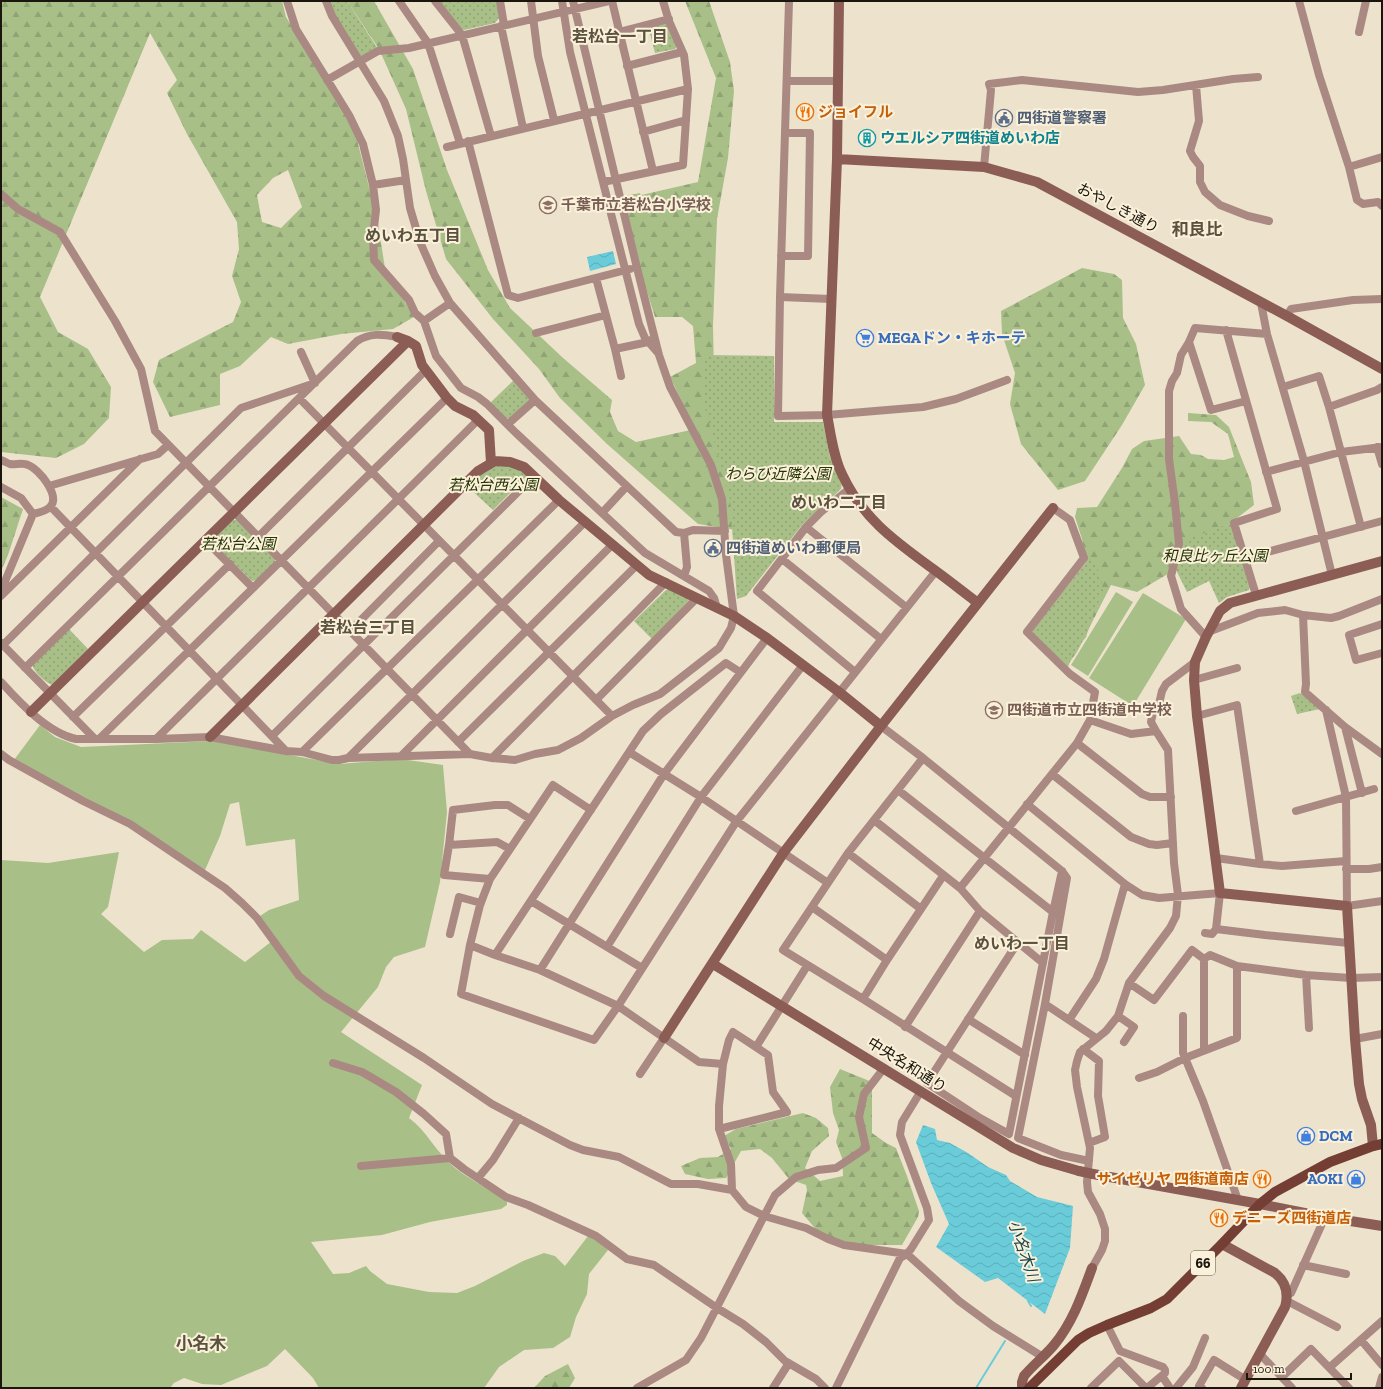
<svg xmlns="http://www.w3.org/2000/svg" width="1383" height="1389" font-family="'Zilla Slab','Noto Sans JP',serif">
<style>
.grass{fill:#a8bf88}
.forest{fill:url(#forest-firs);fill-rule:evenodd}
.park{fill:url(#park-dots)}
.water{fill:url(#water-waves)}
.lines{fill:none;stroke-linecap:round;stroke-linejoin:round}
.stream{stroke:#6acbd9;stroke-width:2}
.street{stroke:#aa8983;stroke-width:8}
.secondary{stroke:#8c5d55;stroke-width:10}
.primary{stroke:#753e35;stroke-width:10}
.secondary-bridge{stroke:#8c5d55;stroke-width:10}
.labels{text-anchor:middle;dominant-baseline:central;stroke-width:4;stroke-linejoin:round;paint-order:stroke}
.shield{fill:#fbf1da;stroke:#5e584b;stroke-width:1}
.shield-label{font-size:14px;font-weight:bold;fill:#1a160e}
.food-label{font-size:15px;font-weight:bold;fill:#c56008;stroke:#fbf1da;text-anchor:start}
.service-label{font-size:15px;font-weight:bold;fill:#4e5e75;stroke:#fbf1da;text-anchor:start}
.culture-label{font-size:15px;font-weight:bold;fill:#0d838f;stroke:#fbf1da;text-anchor:start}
.education-label{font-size:15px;font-weight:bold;fill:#785e54;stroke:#fbf1da;text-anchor:start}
.street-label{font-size:15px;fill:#1a160e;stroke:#fbf1da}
.shop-label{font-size:15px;font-weight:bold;fill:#366cbe;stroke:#fbf1da;text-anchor:start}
.park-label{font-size:15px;font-style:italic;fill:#253504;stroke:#fbf1da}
.neighbourhood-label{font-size:16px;font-weight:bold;fill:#5a513e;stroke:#fbf1da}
.water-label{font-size:16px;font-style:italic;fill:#19454c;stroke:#fbf1da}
.quarter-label{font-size:17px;font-weight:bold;fill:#5a513e;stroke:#fbf1da}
</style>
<defs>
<pattern id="forest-firs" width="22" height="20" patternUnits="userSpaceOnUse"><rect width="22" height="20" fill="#a8bf88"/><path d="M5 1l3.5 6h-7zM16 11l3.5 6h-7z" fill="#90a374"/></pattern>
<pattern id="park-dots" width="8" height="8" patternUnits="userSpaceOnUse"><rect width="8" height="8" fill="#a8bf88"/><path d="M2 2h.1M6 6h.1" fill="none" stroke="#90a374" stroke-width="1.8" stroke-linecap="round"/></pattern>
<pattern id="water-waves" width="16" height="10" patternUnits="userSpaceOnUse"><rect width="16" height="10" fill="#6acbd9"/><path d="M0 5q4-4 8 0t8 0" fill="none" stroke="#5baeb9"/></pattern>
</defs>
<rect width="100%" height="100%" fill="#ede3cd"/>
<!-- grass -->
<path class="grass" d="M1116 592 1133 602 1088 676 1071 665Z
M1143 593 1186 619 1133 706 1089 678Z
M40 725 55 737 81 747 213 741 339 764 401 759 443 765 447 812 440 882 425 947 394 957 386 967 378 987 341 1032 422 1085 409 1118C427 1131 437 1154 455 1168 471 1180 490 1190 507 1201V1205L501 1209 430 1222 382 1235 311 1242 333 1274 349 1273 366 1266 370 1271 387 1284 429 1292 457 1293 475 1286 523 1261 544 1253 555 1256 565 1266 588 1236 596 1239 608 1250 589 1274 587 1294 576 1317 570 1337 553 1348 524 1350 499 1367 484 1388H319L313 1378 285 1349 267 1366 221 1385 202 1384 184 1378 174 1383 170 1388H1V860L48 863 119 852 108 907 101 914 144 952 162 940 193 939 201 930 245 962 276 938 260 916 269 910 299 900 295 839 246 846 239 802 230 804 220 836 205 870 14 760Z"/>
<!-- forest -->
<path class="forest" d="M1 1H282L286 17 353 124 377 218 385 268 414 317 393 329 341 334 288 344 271 337 240 366 220 374V405L170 417 153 382 159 360 233 322 241 302 232 276 239 249 237 222 187 134 167 93 177 80 150 33 40 297 58 332 88 349 111 387 109 418 84 444 56 458 1 452ZM288 170 302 207 281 228 262 222 257 195 273 178Z
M347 1H374L413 69 447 170 488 270 510 308 562 357 612 400 610 412 618 431 636 442 695 429 670 377 696 363 693 326 682 317H655L640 270 624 199 698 182 716 78 685 1H709L730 62 734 91 728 158 717 219 713 326 715 422 725 442 736 530 698 524 607 444 560 398 539 369 493 319 446 259 426 191 406 109 379 49Z
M1082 268 1114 274 1122 280 1123 318 1136 344 1145 385 1122 425 1085 481 1058 490 1021 444 1010 404 1015 373 1002 334 1001 311Z
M1188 413 1216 415 1229 427 1251 482 1254 505 1220 531 1180 567 1137 592 1111 585 1077 652 1069 663 1091 588 1082 539 1075 517 1077 508 1097 507 1122 468 1132 449 1144 441 1179 436 1191 454 1201 455 1208 459 1224 460 1234 457 1228 434 1211 422 1188 421Z
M1 497 23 509 8 555 1 571Z
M840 1069 872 1082V1133L886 1143 896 1148 907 1176 919 1211 918 1217 902 1245H856L819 1233 802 1213 807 1190 806 1185 789 1179 772 1158 760 1149 741 1151 726 1178 708 1179 685 1174 681 1166 700 1158 718 1157 731 1149 724 1136 736 1129 803 1113 816 1118 828 1128 829 1136 812 1151 805 1168 820 1181 843 1176 842 1158 836 1142 839 1130 833 1113 830 1087Z
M568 1364 575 1378 569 1388H534L545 1376Z"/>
<!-- park -->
<path class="park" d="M331 1H347L378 49 362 57 358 56 338 23 329 2Z
M439 1H497L499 18 495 23 464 30 461 29Z
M664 22 668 24 677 46 675 49 655 53 648 26Z
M640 193 643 204 627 208 625 196Z
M703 355 774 356V422H823L830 457 842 483 841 489 802 525 746 596 737 599 730 498 712 434 704 404Z
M514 380 531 399 511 418H506L490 403Z
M505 463 529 474 493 510 467 486 488 467Z
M233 520H237L275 558V564L258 580 252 581 213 543 214 537Z
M1231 523 1250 587 1249 590 1227 597 1219 603 1209 581 1187 592 1176 570 1185 540Z
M1091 556 1101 576 1103 593 1095 609 1086 637 1073 654 1068 667 1035 636 1032 631Z
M669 589 690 599 653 640 634 621 666 590Z
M68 628 88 649 52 685C45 682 33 671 32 664Z
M1300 693 1320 709 1297 714 1291 696Z"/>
<!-- water -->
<path class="water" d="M613 251 616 264 590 271 587 257Z
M923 1125 935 1129 937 1140 950 1143 968 1153 988 1167 1006 1175 1010 1181 1037 1197 1073 1206 1070 1248 1045 1314 998 1278 985 1282 936 1247 949 1224 931 1183 916 1142Z"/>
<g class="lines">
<!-- stream -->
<path class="stream" d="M1028 1301 1031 1306
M976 1388 1005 1341"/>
<!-- street -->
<path class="street" d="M287 1 296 29 349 115 363 144 373 185 376 210 373 236 374 260 409 300 415 313 424 321 436 356 461 388 478 397 487 404 516 433 645 553 709 591 714 598 717 608
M326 1 332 16 384 101 398 136 403 159 410 208 420 242 435 276 450 303 535 400 676 532 684 533 693 530 725 531
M399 1 428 43 460 143
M435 1 462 35 491 136
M500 1 504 25
M531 1 538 56 554 120
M562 1 570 52 639 324 645 338 658 353
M612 1 653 171
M789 1 780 297 778 416 827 415 923 407 956 399 1007 380
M1299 1 1319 75 1349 167 1357 200 1363 204 1378 202 1382 206
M501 26 523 128
M619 32 669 19
M1359 32 1366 1
M627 66 682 52
M327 80 378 51 409 48 609 1
M787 81H838
M1196 85 1199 121 1190 151 1193 157 1200 166V182L1205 192 1220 205 1248 216 1269 221
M643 132 686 120
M468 141 508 295 518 298 630 269
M447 147 688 89
M984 167 991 90 989 84 1022 80 1138 92 1163 90 1233 79 1258 77
M1349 167 1382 157
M603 182 683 165 688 89 684 55 669 21 663 1
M373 185 406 180
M1 194 18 209 60 232 115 321 141 369 155 431 470 754
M781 256H808L810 133H785
M596 278 615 349 621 376
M780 297 831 299
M1261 303 1267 334 1304 461 1332 575
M1287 316 1291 309 1353 300 1382 299
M424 321 450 303
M1226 330 1277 509 1234 523 1256 595
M536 333 606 315
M1189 342 1211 410 1246 401
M615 349 648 342 651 340
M1283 387 1319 376 1329 407
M299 398 612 716
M508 424 535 400
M1377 447 1382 464
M1 460C4 461 7 463 10 464 15 465 23 462 28 465 39 469 61 496 50 507 46 511 38 513 33 514
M1266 472 1341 452 1382 447
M49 486 158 454 168 445
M1 487 21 498 33 514 1 591
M849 489 821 512 806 527 757 591 855 672
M51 507 286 751
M602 513 627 486
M806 527 906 607
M1361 527 1329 407 1377 390 1382 387
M258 537 425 371
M205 540 253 588
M1245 558 1382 521
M782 559 881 639
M684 576 687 567 684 533
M1 596 140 459
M1303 615 1306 684 1305 692 1345 727 1382 754
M1382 624 1349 635 1356 660 1382 653
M350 631 439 541
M1208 632 1258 613 1285 610 1303 615 1331 618 1339 616 1382 599
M1206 637 1181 609 1171 576 1179 544 1175 503 1169 459V391L1172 381 1177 373 1181 355 1189 342 1195 328 1267 334
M1 643 94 738
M3 645 241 408 315 383 301 352
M25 668 357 341C370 333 381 334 397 337
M1194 680 1237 668
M1 682C20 703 48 733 76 739H156L210 737 286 751 302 752 332 760H339L348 758 470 754 492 758 515 760 535 754 558 750 581 738 612 716 633 705 660 694 719 648 731 628 734 616 726 555 722 499 711 465 670 387 659 355 637 268 573 1
M596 700 697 598
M1326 710 1346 797 1347 906 1382 901
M1197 716 1237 705 1260 864
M73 717 230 564
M1090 720 1131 734 1156 731
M881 726 923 758 1062 871 1067 878 1045 1004 1018 1138 1061 1155 1089 1161
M1345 727 1362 793
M272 736 534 476
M100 738 447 398
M156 739 478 420
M458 742 637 565
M1077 743 1142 794 1150 797H1171
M302 752 559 500
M629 752 701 797 828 883
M1 754 9 760 83 801 130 824 225 888 242 903 257 918 299 976 324 996 424 1058 492 1104 570 1145 583 1150 619 1157 671 1184H698L732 1190
M401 756 612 545
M348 758 585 522
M492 758 666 582
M923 758 848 853 783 950 863 999 1016 1096
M1052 774 1131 837 1149 844 1157 845 1173 843
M898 790 1053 912
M1027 804 1125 884 1142 895 1159 898 1220 893 1216 929
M591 810 553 785 490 879 480 905 470 945 461 994 594 1040 618 1006 736 822 936 571
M1296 811 1374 789
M874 820 960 888 980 911 1043 963
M449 845 444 875 490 879
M510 849 497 842 449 845 453 810 495 805H508L530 819
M848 853 921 909
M1216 858 1260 864 1282 866 1346 861
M1346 869H1369L1382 867
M960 888 1077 743 1090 720 1095 692 1070 674 1027 632 1084 558 1070 520 1053 508
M531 901 642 968
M812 907 887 960
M1205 933 1212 934 1216 929 1265 935 1349 943
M450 934 459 897 481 903
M1018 942 927 1083 980 1118 1009 1134 1053 912 1062 871
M470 945 495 955 540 970 618 1006 699 1062 723 1064
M607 947 701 797 803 665
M495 955 643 731 661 714 726 663 740 672
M540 970 664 774 767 638
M1306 975 1309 1028
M1129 983 1154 1000 1192 950 1204 959
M863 999 887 960 943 876
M1045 1004 1096 1038
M1118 1016 1134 1027 1124 1042
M1183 1016V1053L1203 1101 1238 1200
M968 1019 1025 1055
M1069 1020 1096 979 1104 959 1125 884
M905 1027 980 911
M1355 1039 1382 1034
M756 1047 807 966
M1083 1049 1099 1061 1098 1096 1105 1137 1089 1143
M1204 1050V959L1210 955 1237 966 1306 975 1351 978 1382 977
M333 1063 362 1072 374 1079 396 1092 424 1114 446 1134 450 1158 464 1169 506 1197 528 1205 596 1236 627 1259 654 1265 717 1308 743 1324 766 1342 785 1361 816 1379 825 1388
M640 1074 664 1038
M1139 1078 1157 1072 1185 1058 1237 1038V966
M719 1129 787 1112 773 1092 768 1055 733 1032 729 1040 723 1064 719 1106V1129L731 1164 732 1190 746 1207 764 1216 806 1228 828 1239 844 1245 907 1254 959 1301 993 1326 1043 1357
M361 1166 450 1158
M478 1178 493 1160 519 1118
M1303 1265 1346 1274
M1092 1268 1102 1250 1105 1241V1229L1100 1214 1088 1192 1087 1182 1090 1148 1077 1087 1075 1070 1077 1061 1080 1052 1106 1031 1118 1016 1129 983 1170 928 1176 916 1178 895 1174 863 1168 750 1156 731 1151 722 1153 712 1159 704 1162 691 1166 684 1195 662
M1287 1295 1291 1293 1325 1217
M1287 1301 1337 1327
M1107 1325 1120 1351 1163 1367 1165 1370V1373L1147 1388
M1361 1340 1382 1365
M1260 1354 1292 1388
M1330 1367 1382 1321
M1162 1376 1170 1388
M1282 1377 1311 1349 1349 1388
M637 1388 686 1360 701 1338 775 1195 796 1177 818 1170 836 1168 866 1148 859 1117 864 1094 884 1068
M773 1388 789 1363
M836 1388 900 1258 907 1254 911 1249 929 1220 927 1208 900 1135 902 1122 921 1091
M1091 1388 1119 1361 1146 1388
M1176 1388 1193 1367 1205 1338
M1202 1388 1199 1386 1214 1360 1246 1380
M1379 1388 1382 1377"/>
<!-- secondary -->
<path class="secondary" d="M839 1 837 159 827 415C831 434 833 456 842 474 862 517 892 539 929 566 946 578 962 591 978 603
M837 159 984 167 1037 182 1287 316 1382 369
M397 337 408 341 416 346 422 365 447 398 455 406 473 415 489 430 491 463
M31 712 408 341
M210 737 478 471 495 461 510 462 524 467 559 500 649 575 734 616 767 638 839 692 881 726
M713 964 1013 1148 1041 1160 1079 1171
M664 1038 784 852 881 726 1053 508
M1373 1146 1371 1125 1362 1099 1359 1084 1355 1039 1347 906 1220 893 1197 716 1194 680 1195 662 1206 637 1220 611 1230 603 1382 561
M1093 1174 1260 1204 1325 1217 1382 1226
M1222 1244 1275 1273C1286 1282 1289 1293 1285 1307L1241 1388
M1022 1388V1382L1024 1376C1033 1365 1045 1356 1054 1345 1073 1322 1082 1295 1092 1268"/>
<!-- primary -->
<path class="primary" d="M1029 1388 1078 1340 1089 1333 1107 1325 1151 1308 1167 1299 1222 1244 1260 1204 1275 1192 1330 1162 1373 1146 1382 1144"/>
<!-- secondary-bridge -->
<path class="secondary-bridge" d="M1079 1171 1093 1174"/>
</g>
<!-- icons -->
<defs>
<symbol id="restaurant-ring" viewBox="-11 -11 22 22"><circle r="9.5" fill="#fbf1da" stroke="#e8710a" stroke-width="1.5"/><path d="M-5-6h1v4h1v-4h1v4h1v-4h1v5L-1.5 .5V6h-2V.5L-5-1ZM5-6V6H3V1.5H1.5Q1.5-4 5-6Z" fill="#e8710a"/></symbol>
<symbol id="civic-ring" viewBox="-11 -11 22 22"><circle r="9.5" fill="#fbf1da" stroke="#5c6f8a" stroke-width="1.5"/><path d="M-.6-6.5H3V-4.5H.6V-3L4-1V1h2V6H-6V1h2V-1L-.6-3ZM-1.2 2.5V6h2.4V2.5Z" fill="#5c6f8a"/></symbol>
<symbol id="building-ring" viewBox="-11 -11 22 22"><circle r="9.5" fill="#fbf1da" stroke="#0f9aa8" stroke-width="1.5"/><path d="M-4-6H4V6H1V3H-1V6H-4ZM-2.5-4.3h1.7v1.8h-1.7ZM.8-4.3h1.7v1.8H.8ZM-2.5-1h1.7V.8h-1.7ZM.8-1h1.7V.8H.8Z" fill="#0f9aa8"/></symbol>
<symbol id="school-ring" viewBox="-11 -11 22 22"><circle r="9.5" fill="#fbf1da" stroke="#8d6e63" stroke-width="1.5"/><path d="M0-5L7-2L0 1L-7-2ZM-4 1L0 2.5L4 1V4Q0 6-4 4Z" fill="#8d6e63"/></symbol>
<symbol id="supermarket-ring" viewBox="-11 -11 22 22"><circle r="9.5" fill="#fbf1da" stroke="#3f7fe0" stroke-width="1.5"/><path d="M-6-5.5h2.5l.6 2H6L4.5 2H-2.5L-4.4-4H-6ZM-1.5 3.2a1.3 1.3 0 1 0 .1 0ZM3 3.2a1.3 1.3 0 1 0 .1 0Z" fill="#3f7fe0"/></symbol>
<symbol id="shop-ring" viewBox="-11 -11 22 22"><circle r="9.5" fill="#fbf1da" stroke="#3f7fe0" stroke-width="1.5"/><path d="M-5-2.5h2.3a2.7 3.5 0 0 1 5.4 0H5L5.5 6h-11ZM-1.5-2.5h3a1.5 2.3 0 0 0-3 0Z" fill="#3f7fe0"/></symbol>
</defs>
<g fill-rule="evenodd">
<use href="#restaurant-ring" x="795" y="102" width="20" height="20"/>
<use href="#civic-ring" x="994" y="108" width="20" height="20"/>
<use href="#building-ring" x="857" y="128" width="20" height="20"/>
<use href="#school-ring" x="538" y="195" width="20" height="20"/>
<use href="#supermarket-ring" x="855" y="328" width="20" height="20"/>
<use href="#civic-ring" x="703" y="538" width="20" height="20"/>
<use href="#school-ring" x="984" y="700" width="20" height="20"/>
<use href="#shop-ring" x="1296" y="1126" width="20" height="20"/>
<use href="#restaurant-ring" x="1252" y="1169" width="20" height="20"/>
<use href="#shop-ring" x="1346" y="1169" width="20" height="20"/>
<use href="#restaurant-ring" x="1209" y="1208" width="20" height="20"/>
</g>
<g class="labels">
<!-- shield labels -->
<rect class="shield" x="1191" y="1251" width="24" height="24" rx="3"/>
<g class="shield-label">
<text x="1203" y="1263">66</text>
</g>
<!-- food labels -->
<g class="food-label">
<text x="818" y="112">ジョイフル</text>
<text x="1249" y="1179" text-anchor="end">サイゼリヤ 四街道南店</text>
<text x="1232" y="1218">デニーズ四街道店</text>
</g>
<!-- service labels -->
<g class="service-label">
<text x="1017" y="118">四街道警察署</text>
<text x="726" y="548">四街道めいわ郵便局</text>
</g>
<!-- culture labels -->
<g class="culture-label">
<text x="880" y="138">ウエルシア四街道めいわ店</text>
</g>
<!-- education labels -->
<g class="education-label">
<text x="561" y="205">千葉市立若松台小学校</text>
<text x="1007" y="710">四街道市立四街道中学校</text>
</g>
<!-- street labels -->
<g class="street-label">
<text transform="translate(1118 208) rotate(28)">おやしき通り</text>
<text transform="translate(907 1065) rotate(32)">中央名和通り</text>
</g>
<!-- shop labels -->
<g class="shop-label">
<text x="878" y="338">MEGAドン・キホーテ</text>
<text x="1319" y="1136">DCM</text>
<text x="1343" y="1179" text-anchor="end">AOKI</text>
</g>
<!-- park labels -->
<g class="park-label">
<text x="778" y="474">わらび近隣公園</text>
<text x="493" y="485">若松台西公園</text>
<text x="238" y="544">若松台公園</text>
<text x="1215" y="556">和良比ヶ丘公園</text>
</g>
<!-- neighbourhood labels -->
<g class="neighbourhood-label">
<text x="620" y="36">若松台一丁目</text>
<text x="413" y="235">めいわ五丁目</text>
<text x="839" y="502">めいわ二丁目</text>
<text x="368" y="627">若松台三丁目</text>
<text x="1022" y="943">めいわ一丁目</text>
</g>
<!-- water labels -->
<g class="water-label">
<text transform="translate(1024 1251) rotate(71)">小名木川</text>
</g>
<!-- quarter labels -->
<g class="quarter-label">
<text x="1197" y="229">和良比</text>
<text x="201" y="1343">小名木</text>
</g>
</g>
<!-- border -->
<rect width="1383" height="1389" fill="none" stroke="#1a160e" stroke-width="4"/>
<!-- scale -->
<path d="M1247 1373v6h104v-6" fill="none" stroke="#1a160e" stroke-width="2"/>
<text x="1253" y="1373" font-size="12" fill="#1a160e" stroke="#fbf1da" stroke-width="3" paint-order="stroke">100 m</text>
</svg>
